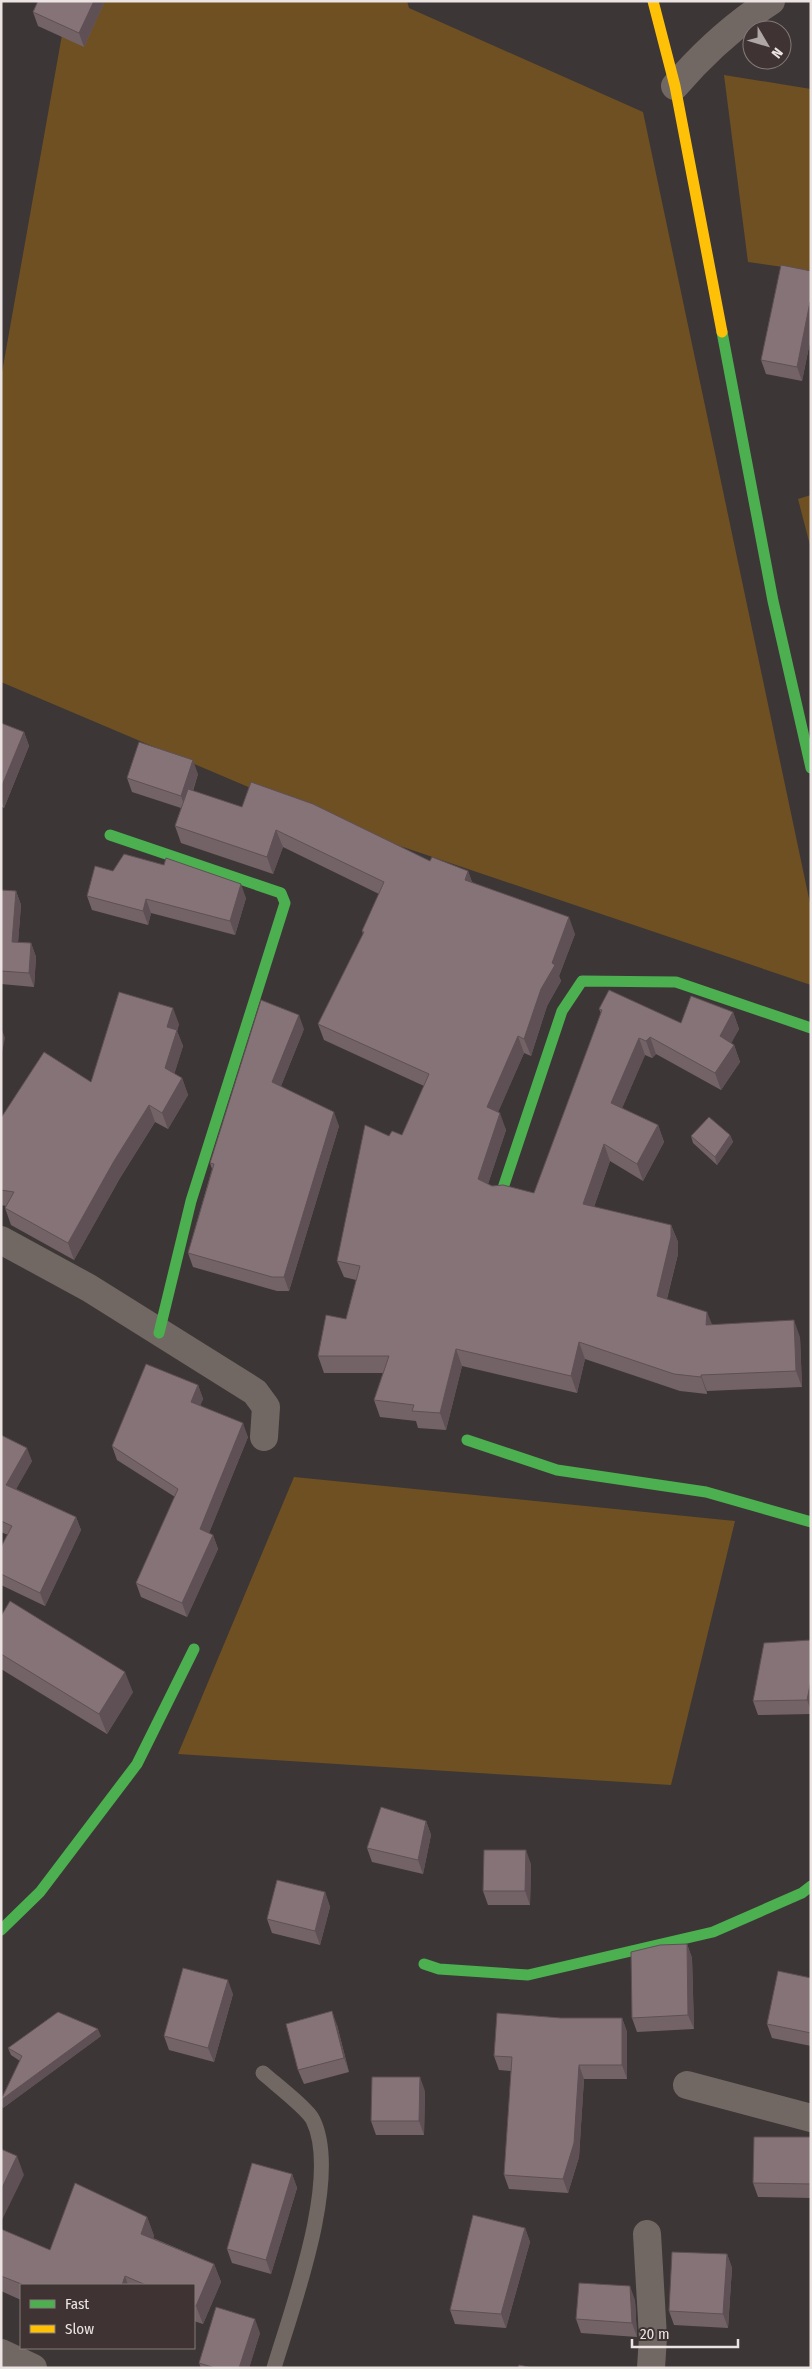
<svg xmlns="http://www.w3.org/2000/svg" width="812" height="2369" font-family="'Fira Sans Condensed',sans-serif">
<style>
.green{fill:#6f5022}
.lines{fill:none;stroke-linecap:round;stroke-linejoin:round}
.lane{stroke:#726863;stroke-width:15}
.street{stroke:#726863;stroke-width:28}
.fast{stroke:#4caf50;stroke-width:11}
.slow{stroke:#ffc107;stroke-width:11}
.wall{fill:#736367}
.shaded-wall{fill:#5e5054}
.building{fill:#867378;stroke:#5e5054}
</style>
<rect width="100%" height="100%" fill="#3c3636"/>
<!-- green -->
<path class="green" d="M68 1H407L409 8 643 112 811 908V985L338 825 1 682V378Z
M724 75 811 89V271L748 262Z
M811 495V549L798 499Z
M294 1477 735 1521 671 1785 178 1754Z"/>
<g class="lines">
<!-- lane -->
<path class="lane" d="M263 2073C274 2083 308 2109 313 2120 341 2177 292 2308 274 2368"/>
<!-- street -->
<path class="street" d="M675 86C704 52 734 25 771 1
M1 1240 89 1288 255 1392 266 1407 264 1437
M687 2085 811 2118
M647 2234 653 2337 651 2368
M1 2353 33 2368"/>
<!-- fast -->
<path class="fast" d="M722 332 773 601 811 768
M110 835 281 893 285 903 191 1201 159 1333
M503 1188 562 1011 582 981 676 982 811 1028
M467 1440 557 1470 706 1492 811 1522
M1 1930 40 1892 137 1764 194 1649
M424 1964 439 1969 528 1975 713 1932 802 1893 811 1886"/>
<!-- slow -->
<path class="slow" d="M653 1 675 86 722 332"/>
</g>
<!-- wall -->
<path class="wall" d="M38 1H105L84 47 38 26 33 12Z
M811 271V337L802 381 766 374 761 360Z
M1 723 24 732 29 746 4 808 1 806Z
M198 774 193 791 242 807 430 861 468 871 472 882 575 934 559 976 561 981 547 1006 531 1056 524 1053 498 1112 506 1130 488 1184 492 1186 534 1193 601 1013 599 1009 681 1023 733 1012 739 1029 731 1043 734 1045 740 1062 721 1090 656 1054 652 1058 645 1055 622 1108 658 1125 664 1142 643 1181 610 1161 594 1207 671 1225 678 1242V1254L667 1299 712 1325 800 1337 802 1387 707 1391V1394L680 1391 585 1359 577 1393 462 1366 446 1430 418 1428 416 1421 380 1417 374 1400 383 1373H324L318 1356 346 1319 356 1280 344 1277 337 1261 389 1136 402 1135 424 1086 324 1040 318 1024 363 934 362 931 379 894 283 847 273 874 181 843 175 826 181 808 132 792 127 778Z
M113 871 246 898 235 935 151 913 148 925 92 910 87 896Z
M1 890 16 891 21 905 18 942 31 943 36 957 34 987 1 984Z
M179 1024 177 1031 183 1046 174 1074 182 1078 188 1095 168 1129 155 1122 120 1178 74 1260 11 1225 5 1208 6 1206 1 1205V1118L91 1082Z
M304 1029 281 1086 339 1126 289 1291H277L193 1267 188 1253 212 1169 210 1163Z
M730 1135 733 1142 717 1165 693 1143 691 1136Z
M198 1385 203 1399 200 1405 248 1437 209 1533 213 1535 218 1549 187 1617 141 1597 136 1583 175 1497 117 1460 112 1446Z
M1 1435 32 1461 16 1489 76 1517 81 1530 45 1606 1 1585V1547L8 1535 1 1532Z
M1 1616 133 1692 107 1734 1 1669Z
M811 1640V1714L758 1715 753 1701Z
M426 1821 431 1835 423 1874 372 1862 367 1848Z
M531 1864 530 1905H488L483 1891Z
M325 1892 330 1907 320 1945 272 1933 267 1919Z
M687 1944 692 1958 694 2029 637 2032 632 2018Z
M811 1978V2046L772 2038 767 2024Z
M233 1994 214 2062 169 2050 164 2036Z
M561 2018H622L627 2032V2079H584L579 2157 568 2193 509 2189 504 2175 511 2071 499 2070 494 2056Z
M337 2025 349 2072 304 2084 298 2070Z
M101 2036 3 2108 1 2103V2099L20 2061 11 2055 8 2048Z
M425 2091 424 2135H376L371 2121Z
M811 2137V2198L758 2197 753 2183Z
M292 2174 297 2188 271 2274 232 2263 227 2249Z
M147 2217 154 2236 153 2238 214 2264 221 2282 203 2324 194 2321V2285H21V2300L1 2291V2229L50 2250Z
M525 2228 530 2242 506 2328 455 2324 450 2310Z
M727 2254 732 2268 728 2328 674 2325 669 2311Z
M635 2300 637 2337 581 2333 576 2319Z
M260 2333 249 2368H201L199 2363Z"/>
<!-- shaded-wall -->
<path class="shaded-wall" d="M94 1H105L84 47 79 33Z
M810 302 811 304V337L802 381 797 367Z
M24 732 29 746 4 808 1 800V788Z
M193 760 198 774 186 810 181 796Z
M276 830 283 847 273 874 267 857Z
M468 871 474 888 465 880Z
M241 884 246 898 235 935 230 921Z
M16 891 21 905 17 956 12 942Z
M146 899 151 913 148 925 143 911Z
M569 917 575 934 559 976 561 981 547 1006 531 1056 524 1039 541 989Z
M31 943 36 957 34 987 29 973Z
M173 1008 179 1024 177 1031 183 1046 171 1085 165 1068 167 1027Z
M733 1012 739 1029 726 1053 720 1036Z
M299 1015 304 1029 277 1096 272 1082Z
M1 1027 5 1038 1 1057Z
M518 1036 524 1053 493 1124 487 1107Z
M650 1037 656 1054 652 1058 646 1041Z
M639 1038 645 1055 617 1120 611 1103Z
M734 1045 740 1062 721 1090 715 1073Z
M182 1078 188 1095 168 1129 162 1113Z
M149 1105 155 1122 120 1178 74 1260 68 1243 114 1161Z
M334 1112 339 1126 289 1291 284 1277Z
M500 1113 506 1130 484 1196 478 1179Z
M658 1125 664 1142 643 1181 637 1164Z
M730 1135 733 1142 717 1165 715 1157Z
M604 1144 610 1161 589 1221 583 1204Z
M671 1225 678 1242V1254L663 1313 657 1296Z
M707 1312 714 1329 706 1325Z
M794 1320 800 1337 802 1387 796 1371Z
M579 1342 585 1359 577 1393 571 1376Z
M456 1349 462 1366 446 1430 440 1413Z
M701 1375 707 1391V1394L701 1377Z
M198 1385 203 1399 196 1416 191 1402Z
M243 1423 248 1437 205 1543 200 1529Z
M27 1448 32 1461 11 1498 6 1485Z
M76 1517 81 1530 45 1606 40 1593Z
M213 1535 218 1549 187 1617 182 1603Z
M125 1672 133 1692 107 1734 99 1714Z
M811 1680V1711L807 1700Z
M426 1821 431 1835 423 1874 418 1860Z
M526 1850 531 1864 530 1905 525 1891Z
M325 1892 330 1907 320 1945 315 1931Z
M687 1944 692 1958 694 2029 688 2015Z
M228 1980 233 1994 214 2062 208 2048Z
M332 2011 337 2025 349 2072 344 2058Z
M622 2018 627 2032V2079L622 2065Z
M98 2029 101 2036 3 2108 1 2100Z
M579 2065 584 2079 579 2157 568 2193 563 2179Z
M420 2077 425 2091 424 2135 419 2121Z
M17 2156 24 2175 1 2222V2190Z
M292 2174 297 2188 271 2274 266 2260Z
M147 2217 154 2236 148 2252 141 2234Z
M525 2228 530 2242 506 2328 501 2314Z
M727 2254 732 2268 728 2328 723 2314Z
M214 2264 221 2282 203 2324 196 2306Z
M125 2276 128 2285H122Z
M630 2286 635 2300 637 2337 632 2323Z
M255 2319 260 2333 249 2368H239Z"/>
<!-- building -->
<path class="building" d="M38 1H94L79 33 33 12Z
M781 265 811 271V302H810L797 367 761 360Z
M1 723 24 732 1 788Z
M139 742 193 760 181 796 127 778Z
M251 782 313 804 430 861 432 857 468 871 465 880 569 917 552 963 555 965 541 989 524 1039 518 1036 487 1107 500 1113 478 1179 492 1186 503 1185 534 1193 602 1010 599 1009 609 990 681 1023 691 996 733 1012 720 1036 734 1045 715 1073 650 1037 646 1041 639 1038 611 1103 658 1125 637 1164 604 1144 583 1204 671 1225V1237L657 1296 707 1312 706 1325 794 1320 796 1371 701 1375V1377L674 1374 579 1342 571 1376 456 1349 440 1413 412 1411 414 1405 374 1400 389 1356H318L326 1315 346 1319 360 1266 337 1261 365 1125 389 1136 392 1131 402 1135 429 1074 318 1024 364 932 362 931 384 882 276 830 267 857 175 826 188 789 242 807Z
M124 854 164 865 166 858 241 884 230 921 146 899 143 911 87 896 95 866 113 871Z
M1 890 16 891 12 942 31 943 29 973 1 971Z
M119 992 173 1008 167 1027 177 1030 165 1068 182 1078 162 1113 149 1105 114 1161 68 1243 5 1208 14 1192 1 1190V1118L44 1052 91 1082Z
M261 1000 299 1015 272 1082 334 1112 284 1277H272L188 1253 214 1164 210 1163Z
M709 1117 730 1135 715 1157 691 1136Z
M146 1364 198 1385 191 1402 243 1423 200 1529 213 1535 182 1603 136 1583 178 1489 112 1446Z
M1 1435 27 1448 6 1485 76 1517 40 1593 1 1574V1547L12 1526 1 1521Z
M10 1601 125 1672 99 1714 1 1654V1616Z
M811 1640V1680L807 1700 753 1701 764 1643Z
M381 1807 426 1821 418 1860 367 1848Z
M484 1850H526L525 1891H483Z
M277 1880 325 1892 315 1931 267 1919Z
M687 1944 688 2015 632 2018 631 1952 660 1945Z
M183 1968 228 1980 208 2048 164 2036Z
M778 1971 811 1978V2033L767 2024Z
M332 2011 344 2058 298 2070 286 2024Z
M58 2012 98 2029 1 2100 22 2056 8 2048Z
M497 2013 561 2018H622V2065H579L574 2143 563 2179 504 2175 512 2057 494 2056Z
M372 2077H420L419 2121H371Z
M754 2137H811V2184L753 2183Z
M1 2149 17 2156 1 2190Z
M252 2163 292 2174 266 2260 227 2249Z
M75 2183 147 2217 141 2234 214 2264 196 2306 194 2305V2285H146L125 2276 122 2285H24L1 2276V2229L50 2250Z
M473 2215 525 2228 501 2314 450 2310Z
M672 2252 727 2254 723 2314 669 2311Z
M579 2283 630 2286 632 2323 576 2319Z
M216 2307 255 2319 239 2368H215L199 2363Z
M519 2365 533 2368H518Z"/>
<!-- border -->
<rect width="812" height="2369" fill="none" stroke="#ebe4e3" stroke-width="5"/>
<!-- legend -->
<rect x="20" y="2284" width="175" height="65" fill="#3f3433" stroke="#847a79"/>
<rect x="30" y="2300" width="25" height="8" fill="#4caf50" stroke="#847a79"/>
<text x="65" y="2309" font-size="15" fill="#ebe4e3">Fast</text>
<rect x="30" y="2325" width="25" height="8" fill="#ffc107" stroke="#847a79"/>
<text x="65" y="2334" font-size="15" fill="#ebe4e3">Slow</text>
<!-- north arrow -->
<g transform="translate(767 45) rotate(128)"><circle r="24" fill="#3f3433" stroke="#847a79"/>
<path d="M0-4L9 19L0 12L-9 19Z" fill="#aea7a6"/>
<text y="-8" font-size="14" font-weight="bold" text-anchor="middle" fill="#ebe4e3">N</text>
</g>
<!-- scale -->
<path d="M632 2339v8h106v-8" fill="none" stroke="#ebe4e3" stroke-width="2.5"/>
<text x="640" y="2339" font-size="15" fill="#ebe4e3" stroke="#3f3433" stroke-width="4" paint-order="stroke">20 m</text>
</svg>
